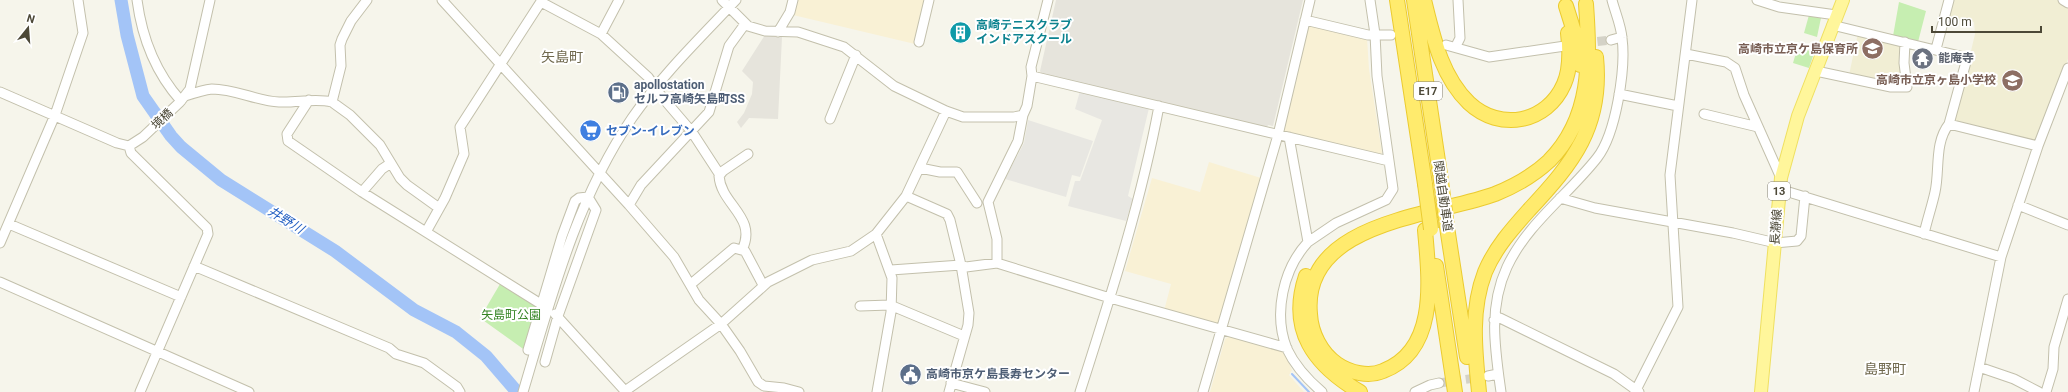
<svg xmlns="http://www.w3.org/2000/svg" width="2068" height="392" font-family="Roboto,'Noto Sans JP',sans-serif">
<style>
.commercial{fill:#f9f1d5}
.industrial{fill:#e6e4dc}
.education{fill:#f1eed4}
.green{fill:#c6eeb1}
.parking{fill:#e8e7e2}
.lines{fill:none;stroke-linecap:round;stroke-linejoin:round}
.stream{stroke:#a3c4f7;stroke-width:2}
.river{stroke:#a3c4f7;stroke-width:13}
.minor-tunnel{stroke:#d4d2c7;stroke-width:9;stroke-dasharray:9 4.5;stroke-linecap:butt}
.minor-casing{stroke:#c3c0ac;stroke-width:11}
.major-casing{stroke:#efe061;stroke-width:14}
.highway-casing{stroke:#ebcb30;stroke-width:16}
.minor{stroke:#fff;stroke-width:9}
.major{stroke:#fff69b;stroke-width:12}
.highway{stroke:#ffeb6d;stroke-width:14}
.highway-bridge-casing{stroke:#ebcb30;stroke-width:16;stroke-linecap:butt}
.highway-bridge{stroke:#ffeb6d;stroke-width:14}
.labels{text-anchor:middle;dominant-baseline:central;stroke-width:4;stroke-linejoin:round;paint-order:stroke}
.shield{fill:#fff;stroke:#827f73;stroke-width:1}
.shield-label{font-size:11px;font-weight:bold;fill:#4c4837}
.culture-label{font-size:12px;font-weight:bold;fill:#0d838f;stroke:#fff;text-anchor:start}
.education-label{font-size:12px;font-weight:bold;fill:#785e54;stroke:#fff;text-anchor:end}
.worship-label{font-size:12px;font-weight:bold;fill:#5b616d;stroke:#fff;text-anchor:start}
.service-label{font-size:12px;font-weight:bold;fill:#4e5e75;stroke:#fff;text-anchor:start}
.street-label{font-size:12px;fill:#4c4837;stroke:#fff}
.shop-label{font-size:12px;font-weight:bold;fill:#366cbe;stroke:#fff;text-anchor:start}
.park-label{font-size:12px;fill:#358424;stroke:#fff}
.water-label{font-size:13px;font-style:italic;fill:#2561c3;stroke:#fff}
.quarter-label{font-size:14px;fill:#70694e;stroke:#fff}
</style>
<rect width="100%" height="100%" fill="#f6f5eb"/>
<!-- commercial -->
<path class="commercial" d="M797 0H925L915 44 793 15Z
M1306 23 1367 38 1369 69 1382 153 1379 155 1281 132Z
M1209 162 1261 178 1218 323 1214 325 1164 311 1171 284 1125 271 1152 178 1200 192Z
M1231 335 1283 350 1292 370 1289 375 1304 392H1210L1225 339Z"/>
<!-- industrial -->
<path class="industrial" d="M1056 0H1303L1273 126 1268 125 1267 127 1042 74 1040 71Z
M765 35 782 37 778 119 749 118 741 128 737 122 744 113 752 94 753 82 742 71Z"/>
<!-- education -->
<path class="education" d="M1952 0H2058L2068 7V59L2038 140 2035 141 1956 122 1954 119 1972 57 1971 51 1975 34 1974 22 1948 16Z
M1858 33 1900 43 1903 47 1904 84 1892 85 1849 75Z"/>
<!-- green -->
<path class="green" d="M1899 2 1926 11 1918 42 1893 36Z
M1809 15 1821 18 1817 37 1804 33Z
M1798 46 1814 53 1809 68 1793 63Z
M500 284 538 308 526 351 480 318Z"/>
<!-- parking -->
<path class="parking" d="M1080 91 1149 108 1128 196 1133 199 1126 221 1068 206 1075 181H1080L1102 120 1075 109Z
M1028 120 1093 141 1080 177 1072 175 1066 197 1005 179 1024 143Z"/>
<g class="lines">
<!-- stream -->
<path class="stream" d="M1292 374 1309 392"/>
<!-- river -->
<path class="river" d="M121 0 127 35 143 96 171 136 181 147 221 180 335 251 414 310 456 332 486 356 517 392"/>
<!-- minor-tunnel -->
<path class="minor-tunnel" d="M1584 43 1611 40
M1439 383 1483 377"/>
<defs>
<path id="minor" d="M137 0C142 38 155 72 181 101
M442 0 629 205 674 257 699 300 721 324 740 351 758 382 764 386 784 388 799 392
M722 0 748 26 765 31 798 32 844 47 894 86 946 111 963 117H1014L1023 115
M1048 0 1031 67 1032 76 1389 161
M1757 0 1779 7 1836 15
M2063 0 2068 3
M541 2 601 34 648 77 662 97 692 132 720 175
M1305 20 1368 35H1391
M1832 25 1964 57 1966 62 1949 124C1934 143 1940 170 1935 192 1932 206 1927 220 1924 234
M778 32 790 12 793 0
M601 34 619 0
M1611 40 1622 37
M919 42 929 0
M1446 45 1489 57 1565 46
M1456 46 1460 38 1458 0
M1936 49 1949 0
M1686 54 1726 62 1735 68 1744 95 1781 178
M1816 71 1891 87H1907L1904 63 1905 42
M0 92 117 143 129 146 143 137 180 102 190 89 210 0
M1619 94 1678 106
M185 96C194 93 203 90 212 89 235 89 257 101 279 102 297 103 314 98 332 102L341 66 340 45 342 39 351 21 367 0
M309 100 287 134 288 141 362 192 544 306
M332 102 350 115 380 145 400 178 407 185 439 208
M1704 114 1758 127
M830 119 856 55
M1949 124 2038 146
M1289 137 1308 242C1283 269 1273 314 1287 349 1295 366 1308 380 1322 392
M129 146 131 153 207 228 208 234 140 392
M920 168 940 172H957L977 203
M1779 189 2001 257
M362 192 382 169 391 163
M1560 198 1595 208 1733 233 1776 243 1797 241 1801 236 1805 196
M629 205 641 185 709 112 729 46 745 24
M2018 205 2068 225
M9 224 181 297
M426 232 445 198 464 154 460 127 542 0
M876 234 892 278 891 312 877 392
M1308 242 1336 223 1386 200 1393 189 1377 76 1375 34 1370 0
M0 243 55 115 83 33 78 0
M742 250C758 217 721 205 719 176L723 171 748 154
M997 263V239L988 202 1018 141 1023 115 1027 106 1032 76
M194 266 389 348 396 354 424 363 457 387 460 392
M891 270 961 265 950 220 947 214 906 196
M0 282 249 392
M691 284 734 248 745 251 763 285
M860 306 890 305 964 336
M555 314 626 392
M1494 320 1500 318 1614 374 1639 392
M528 350 562 236 575 201 579 198 588 197 596 210 558 316 545 362
M1979 367 2014 379 2039 392
M1488 376 1498 374
M951 383 985 392
M625 391 721 324 768 282 812 260 851 251 876 234 906 196 946 111
M523 392C551 298 576 200 632 118 662 75 700 38 736 0
M949 392 968 325 969 313 961 265 966 267 997 263 1110 298 1287 348
M1080 392C1110 298 1141 203 1159 106
M1203 392 1278 135 1310 0
M1415 392 1430 385 1439 383
M1501 392C1495 349 1488 308 1507 267 1527 224 1568 195 1597 158 1616 134 1626 68 1622 38 1621 25 1615 12 1612 0
M1635 392 1678 307 1670 175 1692 0
M1974 392 2001 257 2038 146 2068 68
M2046 392 2053 369 2054 347 2068 299"/>
<path id="major" d="M1761 392 1781 178 1798 116 1843 0"/>
<path id="highway" d="M1397 0 1425 184
M1414 0 1441 181
M1424 0C1433 36 1441 76 1469 103 1500 132 1547 123 1564 84 1571 68 1570 50 1568 33
M1566 6 1577 41 1580 65
M1447 227 1467 357
M1425 230C1429 278 1439 350 1383 371 1369 377 1350 373 1337 364 1321 353 1311 333 1310 314 1301 221 1436 216 1495 194 1515 186 1534 175 1549 161 1592 118 1590 60 1586 4
M1436 266 1455 392
M1306 276C1288 330 1314 365 1360 392
M1479 392C1475 351 1470 311 1485 272 1495 248 1512 229 1529 210 1573 163 1603 126 1596 57"/>
</defs>
<!-- minor casing -->
<use href="#minor" class="minor-casing"/>
<!-- major casing -->
<use href="#major" class="major-casing"/>
<!-- highway casing -->
<use href="#highway" class="highway-casing"/>
<!-- minor -->
<use href="#minor" class="minor"/>
<!-- major -->
<use href="#major" class="major"/>
<!-- highway -->
<use href="#highway" class="highway"/>
<defs>
<path id="highway-bridge" d="M1441 181 1447 227
M1425 184 1431 229"/>
</defs>
<!-- highway-bridge casing -->
<use href="#highway-bridge" class="highway-bridge-casing"/>
<!-- highway-bridge -->
<use href="#highway-bridge" class="highway-bridge"/>
</g>
<!-- icons -->
<defs>
<symbol id="building-disc" viewBox="-11 -11 22 22"><circle r="9.5" fill="#0f9aa8" stroke="#fff"/><path d="M-4-6H4V6H1V3H-1V6H-4ZM-2.5-4.3h1.7v1.8h-1.7ZM.8-4.3h1.7v1.8H.8ZM-2.5-1h1.7V.8h-1.7ZM.8-1h1.7V.8H.8Z" fill="#fff"/></symbol>
<symbol id="school-disc" viewBox="-11 -11 22 22"><circle r="9.5" fill="#8d6e63" stroke="#fff"/><path d="M0-5L7-2L0 1L-7-2ZM-4 1L0 2.5L4 1V4Q0 6-4 4Z" fill="#fff"/></symbol>
<symbol id="temple-disc" viewBox="-11 -11 22 22"><circle r="9.5" fill="#6b7280" stroke="#fff"/><path d="M0-6L5-2H3V0L6.5 2.5H4V6H1.5V3h-3V6H-4V2.5H-6.5L-3 0V-2H-5Z" fill="#fff"/></symbol>
<symbol id="fuel-disc" viewBox="-11 -11 22 22"><circle r="9.5" fill="#5c6f8a" stroke="#fff"/><path d="M-5.5-6h7V0h2V4h1.3V-2.5L3-4.5l.8-.8L6-3V5H2.5V1h-1V6h-7ZM-4.2-4.7v3.2H.2V-4.7Z" fill="#fff"/></symbol>
<symbol id="supermarket-disc" viewBox="-11 -11 22 22"><circle r="9.5" fill="#3f7fe0" stroke="#fff"/><path d="M-6-5.5h2.5l.6 2H6L4.5 2H-2.5L-4.4-4H-6ZM-1.5 3.2a1.3 1.3 0 1 0 .1 0ZM3 3.2a1.3 1.3 0 1 0 .1 0Z" fill="#fff"/></symbol>
<symbol id="civic-disc" viewBox="-11 -11 22 22"><circle r="9.5" fill="#5c6f8a" stroke="#fff"/><path d="M-.6-6.5H3V-4.5H.6V-3L4-1V1h2V6H-6V1h2V-1L-.6-3ZM-1.2 2.5V6h2.4V2.5Z" fill="#fff"/></symbol>
</defs>
<g fill-rule="evenodd">
<use href="#building-disc" x="948" y="20" width="25" height="25"/>
<use href="#school-disc" x="1860" y="36" width="25" height="25"/>
<use href="#temple-disc" x="1910" y="46" width="25" height="25"/>
<use href="#school-disc" x="2000" y="68" width="25" height="25"/>
<use href="#fuel-disc" x="606" y="80" width="25" height="25"/>
<use href="#supermarket-disc" x="578" y="118" width="25" height="25"/>
<use href="#civic-disc" x="898" y="362" width="25" height="25"/>
</g>
<g class="labels">
<!-- shield labels -->
<g class="shield">
<rect x="1414" y="82" width="28" height="18" rx="3"/>
<rect x="1768" y="182" width="22" height="18" rx="3"/>
</g>
<g class="shield-label">
<text x="1428" y="91">E17</text>
<text x="1779" y="191">13</text>
</g>
<!-- culture labels -->
<g class="culture-label">
<text x="976" y="25">高崎テニスクラブ<tspan x="976" dy="14">インドアスクール</tspan></text>
</g>
<!-- education labels -->
<g class="education-label">
<text x="1858" y="49">高崎市立京ケ島保育所</text>
<text x="1996" y="80">高崎市立京ヶ島小学校</text>
</g>
<!-- worship labels -->
<g class="worship-label">
<text x="1938" y="58">能庵寺</text>
</g>
<!-- service labels -->
<g class="service-label">
<text x="634" y="85">apollostation<tspan x="634" dy="14">セルフ高崎矢島町SS</tspan></text>
<text x="926" y="374">高崎市京ケ島長寿センター</text>
</g>
<!-- street labels -->
<g class="street-label">
<text transform="translate(162 119) rotate(-43)">境橋</text>
<text transform="translate(1443 196) rotate(82)">関越自動車道</text>
<text transform="translate(1776 227) rotate(-86)">長瀞線</text>
</g>
<!-- shop labels -->
<g class="shop-label">
<text x="606" y="131">セブン-イレブン</text>
</g>
<!-- park labels -->
<g class="park-label">
<text x="511" y="315">矢島町公園</text>
</g>
<!-- water labels -->
<g class="water-label">
<text transform="translate(286 220) rotate(32)">井野川</text>
</g>
<!-- quarter labels -->
<g class="quarter-label">
<text x="562" y="57">矢島町</text>
<text x="1885" y="369">島野町</text>
</g>
</g>
<!-- north arrow -->
<g transform="translate(28 28) rotate(17)" stroke="#ffffff" stroke-width="3" paint-order="stroke">
<path d="M0-3L7 15L0 10L-7 15Z" fill="#4c4837"/>
<text y="-6" font-size="11" font-weight="bold" text-anchor="middle" fill="#4c4837">N</text>
</g>
<!-- scale -->
<path d="M1932 26v6h109v-6" fill="none" stroke="#4c4837" stroke-width="2"/>
<text x="1938" y="26" font-size="12" fill="#4c4837" stroke="#ffffff" stroke-width="3" paint-order="stroke">100 m</text>
</svg>
